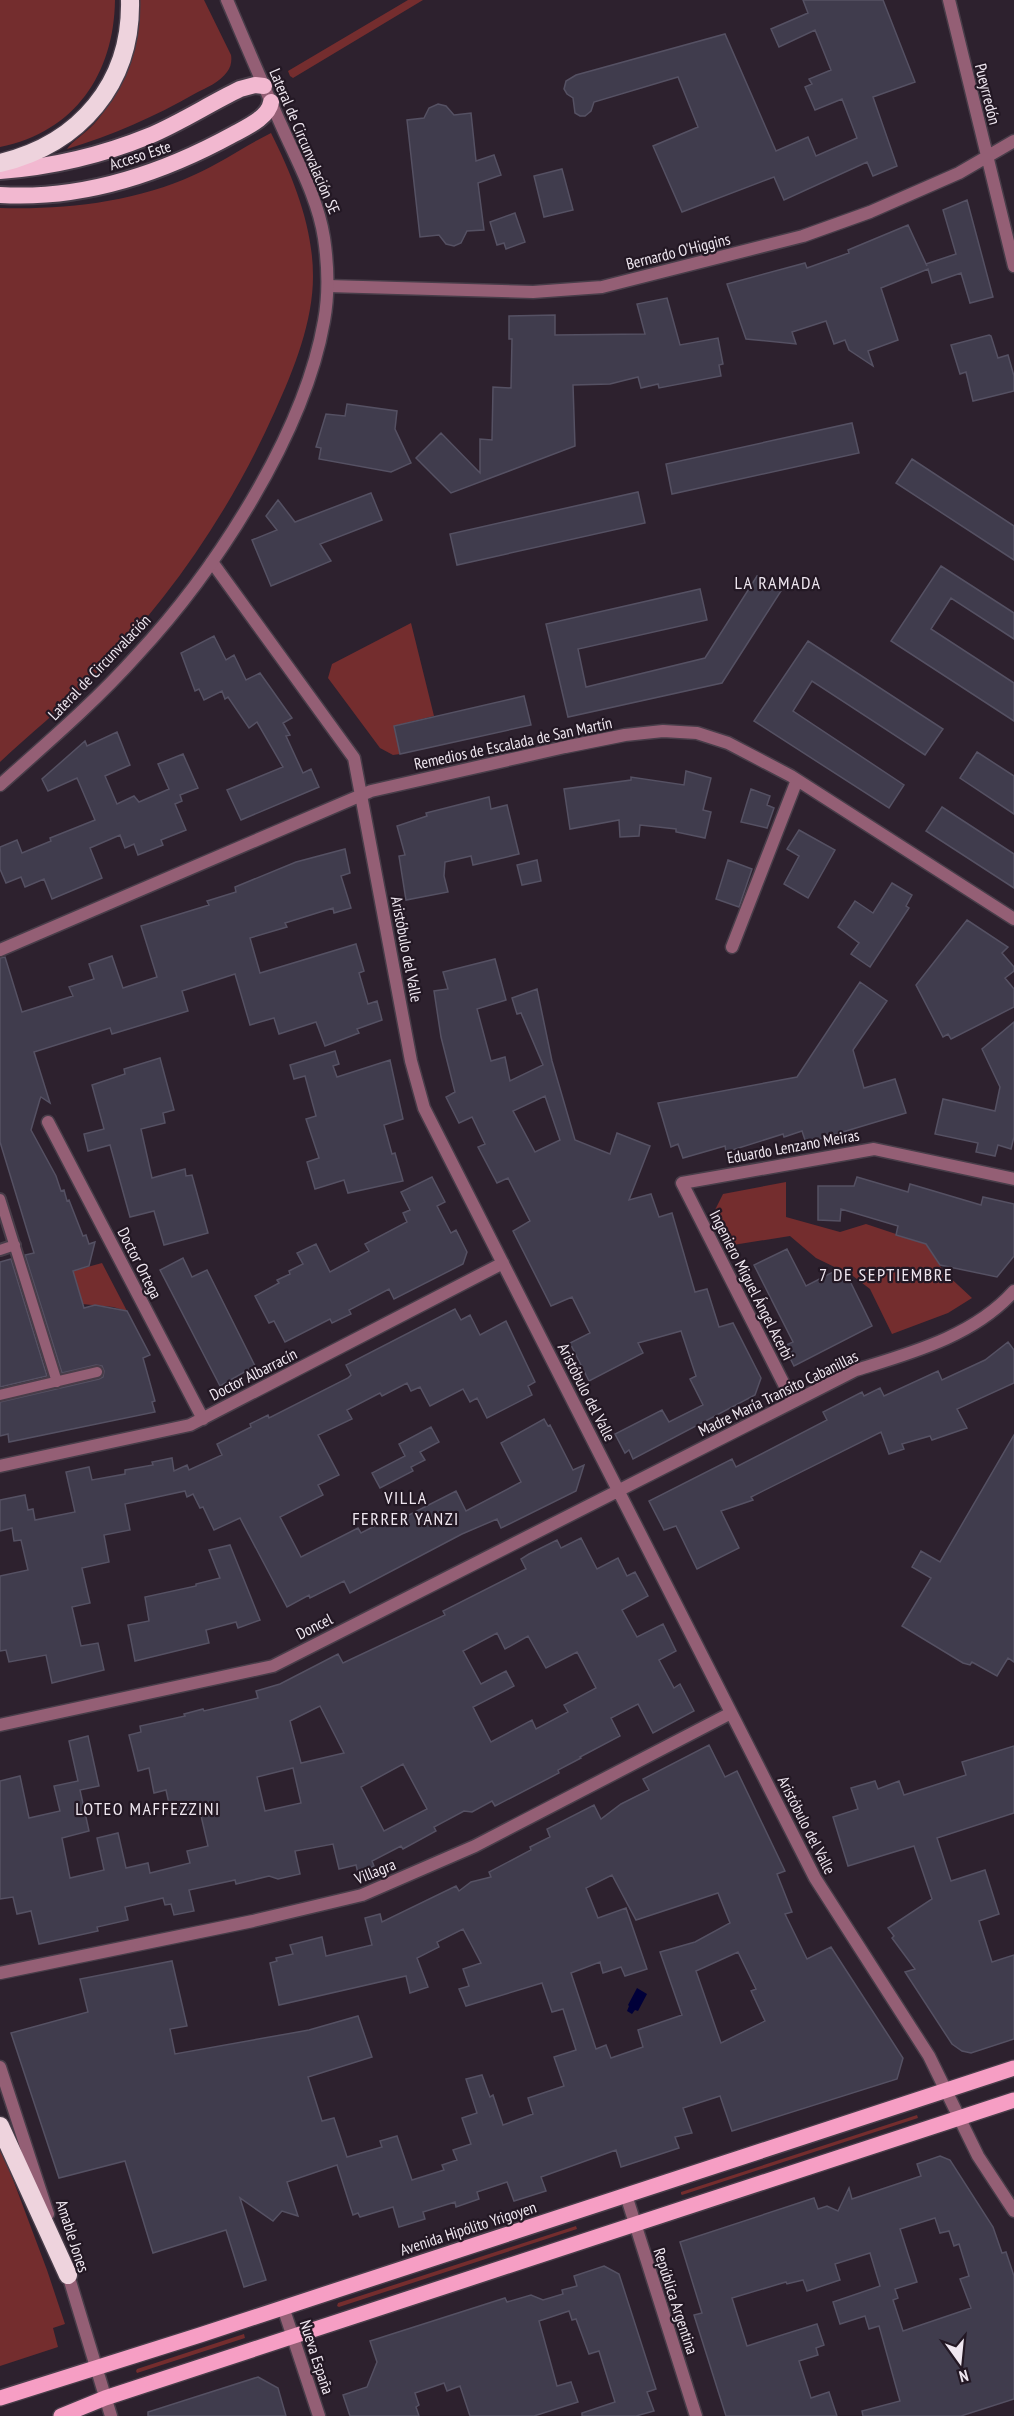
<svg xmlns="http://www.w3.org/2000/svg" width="1014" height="2416" font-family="'PT Sans Narrow',sans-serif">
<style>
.green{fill:#742d2e}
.water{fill:#000039}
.building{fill:#403c4d;stroke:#555163;stroke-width:1.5;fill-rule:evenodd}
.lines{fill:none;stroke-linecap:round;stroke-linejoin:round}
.service-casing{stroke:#483d49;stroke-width:14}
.minor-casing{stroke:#483d49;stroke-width:15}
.tertiary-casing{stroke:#483d49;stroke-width:15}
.primary-casing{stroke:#483d49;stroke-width:18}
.trunk-casing{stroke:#483d49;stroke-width:20}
.motorway-casing{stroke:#483d49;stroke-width:21}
.service{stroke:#945f75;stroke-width:10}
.minor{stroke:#945f75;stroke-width:12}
.tertiary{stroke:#945f75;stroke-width:12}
.primary{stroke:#f69ec4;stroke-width:15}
.trunk{stroke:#f2b8d0;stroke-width:16}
.motorway{stroke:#eed3dd;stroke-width:18}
.labels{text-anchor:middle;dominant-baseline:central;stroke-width:4.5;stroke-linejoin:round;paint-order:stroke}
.street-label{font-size:16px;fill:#efe7f0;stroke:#231824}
.neighbourhood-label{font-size:18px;letter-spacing:1.5px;fill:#efe7f0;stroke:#231824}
</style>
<rect width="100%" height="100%" fill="#2d212e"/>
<!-- green -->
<path class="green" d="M0 0H115C114 74 75 132 0 147Z
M140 0H204L231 55C232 61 231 67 227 72 220 82 206 88 196 93 154 117 113 135 67 149 72 141 86 133 94 124 125 88 141 48 140 0Z
M408 0H423L293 78 290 76 288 71Z
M271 133C293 177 313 226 313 276 313 322 294 369 275 411 231 510 168 602 91 679 62 708 30 734 0 762V208C65 210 135 202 194 175 221 163 245 146 271 133Z
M411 623 434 716 394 726 400 754 393 755 380 748 328 678 332 664Z
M786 1182V1217L840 1232 866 1224 926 1244 944 1272 972 1298 948 1313 892 1334 870 1289 853 1276 816 1258 790 1236 733 1245 715 1210 723 1194Z
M102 1263 127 1311 113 1307 82 1304 73 1271Z
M917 2115 918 2118 682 2195 681 2194V2192Z
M0 2145 47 2270 65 2324 53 2328 58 2347 0 2366Z
M576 2226 577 2229 339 2307 337 2306 338 2303Z
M244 2334 245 2338 137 2373 136 2371 137 2369Z"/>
<!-- water -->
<path class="water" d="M637 1988 647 1994 638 2011 635 2010 632 2014 627 2011 629 2006 628 2005Z"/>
<!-- building -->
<path class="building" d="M803 0H883L915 82 873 97 897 166 873 176 867 162 784 200 774 177 682 212 653 146 698 127 678 77 594 102 591 111 585 116H580L575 113 573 98 567 94 564 89 566 81 576 75 725 34 776 151 808 137 816 156 857 138 842 99 815 110 805 87 812 84 809 79 831 70 815 30 779 47 771 29 808 13Z
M438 104 446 106 454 115 471 113 476 161 494 155 501 175 478 183 484 230 467 231 461 243 454 246 446 244 439 235 420 237 407 120 424 118 429 108Z
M562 169 573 210 544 217 534 176Z
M967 200 993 297 970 303 961 273 932 283 928 269 881 288 898 340 868 351 873 366 849 350 845 340 834 344 826 321 792 332 796 344 746 339 727 284 805 263 807 268 849 253 848 250 908 225 927 266 926 264 956 254 943 210Z
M515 213 525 242 506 249 504 243 497 245 490 222Z
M667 298 680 345 718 338 723 364 719 365 721 376 659 388 658 384 641 388 638 377 610 384 573 385 575 446 451 493 416 458 441 433 480 473V439L492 440 493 387 511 388 512 339H509V316L555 315V335L645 334 637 304Z
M989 335 991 336 998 358 1008 355 1014 376V391L973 401 966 372 960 374 951 345Z
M347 404 397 411 395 429 411 463 391 472 319 459 321 448 316 447 326 414 345 416Z
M852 423 859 453 672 494 666 464Z
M912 459 1014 526V560L896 483Z
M638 492 645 523 457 565 450 534Z
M371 493 382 520 320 544 331 561 271 586 252 540 277 530 266 516 278 500 295 522Z
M941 566 1014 613V639L951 598 931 629 1014 683V721L891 641Z
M757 576 781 591 722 683 568 717 546 624 700 589 707 620 578 649 586 687 705 658Z
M214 636 226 660 234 655 246 680 260 673 292 718 283 723 290 735 286 736 303 773 311 769 319 787 241 820 227 790 283 767 257 722 249 728 228 697 225 699 222 691 204 700 199 689 195 691 181 653Z
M808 641 943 729 925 755 812 681 793 711 904 785 889 808 754 721Z
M524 696 531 725 400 754 394 726Z
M117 732 130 765 105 776 117 804 134 796 139 802 169 789 158 764 183 754 198 788 180 795 182 801 175 804 186 830 161 840 163 845 138 855 134 844 125 848 120 835 90 848 102 878 52 899 44 879 25 887 21 877 6 883 0 869V847L17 840 22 853 51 841 50 838 95 820 77 778 48 791 42 779 85 741 87 746Z
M977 752 1014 776V814L960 778Z
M686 771 711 778 703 810 711 812 705 838 676 832V829L640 825 639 836 620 837 619 820 570 829 564 789 631 780V777L684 785Z
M751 789 770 796 767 805 774 808 767 828 741 822Z
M489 797 491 809 507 805 519 854 473 865 471 856 445 862 444 876 448 892 406 900 399 856 405 855 397 826 427 816 426 813Z
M942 807 1014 854V888L926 831Z
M799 830 835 850 808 898 784 884 799 856 787 849Z
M345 849 350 873 341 876 351 908 334 913 333 908 285 923 287 927 250 938 260 973 356 944 364 971 359 973 368 1004 377 1001 382 1020 357 1029 359 1033 325 1046 316 1022 279 1034 274 1018 250 1025 235 974 182 991 188 1011 112 1034 110 1028 34 1052 50 1103 41 1097 40 1099 31 1130 56 1176 61 1191 64 1190 67 1201 69 1200 83 1236 86 1235 89 1244 95 1242 89 1266 73 1271 84 1308 95 1305 127 1311 150 1355 143 1358 155 1401 152 1402 155 1412 9 1442 8 1434 0 1436V1402L99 1379 103 1377 104 1371 102 1366 96 1365 62 1373 25 1255 34 1253 0 1142V958L5 957 22 1012 73 996 69 987 94 979 89 964 112 956 123 988 157 977 141 926 209 905 207 901 236 892 235 887 296 862Z
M537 860 541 881 522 885 517 865Z
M728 860 752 869 739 907 716 899Z
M892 883 912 895 906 906 909 908 870 967 851 954 859 943 838 927 855 901 873 913Z
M967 920 1008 947 1002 953 1014 967V971L1005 978 1014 989V1007L951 1039 948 1034 943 1037 916 985Z
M495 959 506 1000 477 1009 491 1061 505 1057 510 1081 543 1065 521 1013 517 1014 512 998 537 989 552 1061 575 1140 610 1154 617 1133 650 1146 629 1200 651 1194 659 1217 672 1213 695 1292 707 1289 719 1327 733 1323 761 1378 755 1395 633 1459 629 1450 625 1453 615 1434 662 1410 669 1422 703 1405 690 1379 696 1376 681 1331 638 1343 643 1353 589 1381 570 1343 590 1333 572 1297 551 1306 513 1231 530 1221 508 1178 497 1183 478 1147 485 1144 472 1117 459 1123 446 1097 455 1092 441 1037 434 991 448 989 443 972ZM545 1096 560 1140 535 1152 513 1111Z
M860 982 887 1001 853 1050 864 1088 895 1079 906 1113 806 1143 802 1131 784 1137 783 1134 726 1152 725 1146 683 1158 678 1144 671 1147 658 1103 797 1077Z
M1014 1022V1137L1011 1149 998 1145 995 1156 976 1152 978 1143 935 1134 943 1099 995 1111 1000 1087 982 1049Z
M335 1051 339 1064 333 1066 337 1077 390 1060 403 1119 384 1125 392 1154 395 1153 403 1181 348 1193 344 1180 315 1189 307 1162 319 1158 306 1119 316 1116 305 1076 294 1079 290 1065Z
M160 1058 174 1110 163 1113 165 1123 141 1129 152 1178 185 1169 186 1176 192 1175 208 1233 164 1245 154 1211 130 1217 110 1145 88 1151 84 1134 104 1129 92 1085 125 1074 124 1069Z
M432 1177 445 1202 437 1206 451 1233 456 1230 467 1252 463 1264 394 1299 389 1289 349 1310 351 1314 332 1323 330 1319 285 1342 274 1321 269 1323 255 1296 279 1283 277 1280 290 1274 289 1271 303 1264 297 1253 316 1244 330 1272 369 1251 365 1244 407 1222 403 1213 410 1210 401 1192Z
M857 1177 908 1192 910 1184 981 1205 983 1197 1014 1204V1256L997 1277 940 1265 926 1244 896 1235 898 1226 841 1209 840 1221 818 1220V1186H854Z
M787 1249 806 1286 839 1269 846 1273 872 1326 794 1366 784 1346 793 1342 754 1265Z
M183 1258 192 1277 207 1270 255 1366 220 1386 160 1270Z
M11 1259 47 1376 0 1387V1262Z
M455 1309 461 1320 470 1315 480 1335 506 1321 535 1382 528 1386 532 1395 487 1418 477 1398 470 1402 463 1389 430 1406 420 1387 411 1391 407 1383 382 1396 380 1393 347 1410 352 1419 318 1435 339 1475 318 1485 323 1495 280 1517 301 1557 358 1528 361 1533 404 1511 407 1516 456 1491 466 1511 521 1482 501 1443 544 1419 548 1426 550 1425 573 1470 584 1465 576 1491 501 1528 497 1519 462 1534 350 1593 344 1581 310 1598 309 1595 287 1607 240 1518 214 1530 203 1507 200 1508 193 1494 187 1497 185 1491 125 1504 130 1530 104 1535 109 1562 82 1568 90 1603 72 1607 81 1646 98 1643 104 1670 52 1683 46 1655 9 1662 6 1650 0 1651V1576L28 1570 21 1540 14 1541 12 1528 0 1531V1500L25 1495 28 1510 33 1509 35 1520 75 1512 66 1472 89 1467 92 1480 125 1474V1470L153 1465 152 1462 172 1458 174 1471 187 1465 189 1470 222 1455 217 1444 251 1427 250 1424 268 1415 269 1418 348 1378 351 1375 346 1365Z
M1008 1342 1014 1350V1383L957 1409 967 1428 932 1440 930 1436 902 1444 904 1449 889 1454 881 1432 751 1497 753 1500 721 1511 739 1548 697 1569 676 1526 664 1530 649 1501 732 1459 736 1467 827 1420 823 1412 862 1392 864 1396 880 1388 884 1396 938 1371 942 1380 985 1360Z
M431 1427 439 1442 420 1452 425 1460 411 1467 413 1471 380 1488 372 1473 405 1456 399 1444Z
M1014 1435V1662L1008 1658 997 1676 972 1662 970 1665 963 1663 902 1626 931 1578 912 1567 921 1551 940 1562Z
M581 1538 597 1569 618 1558 627 1576 635 1572 648 1596 622 1610 637 1637 663 1624 676 1651 659 1660 674 1688 680 1684 694 1711 653 1733 638 1704 611 1718 620 1736 580 1757 581 1758 558 1770 559 1773 495 1806 492 1801 472 1812 464 1811 434 1827 436 1831 403 1849 401 1846 372 1861 374 1866 358 1873 356 1865 339 1869 333 1844 295 1851 300 1874 278 1879 269 1876 236 1884 235 1880 189 1890 194 1911 174 1915 171 1904 165 1905 163 1898 125 1907 128 1920 97 1927 98 1931 39 1944 31 1911 17 1914 13 1897 0 1899V1781L20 1776 29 1818 60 1811 54 1786 78 1781 69 1741 88 1736 99 1786 80 1790 89 1831 62 1838 70 1878 104 1870 97 1838 118 1833 126 1868 148 1863 150 1873 190 1863 187 1851 208 1846 199 1807 171 1813 166 1790 154 1793 149 1768 138 1771 129 1735 141 1732 140 1726 185 1716 184 1714 203 1709 204 1711 258 1698 256 1691 280 1684 338 1654 343 1663 445 1615 443 1611 526 1569 521 1559 529 1554 557 1540 561 1548ZM497 1633 505 1649 528 1636 546 1668 577 1652 596 1688 564 1705 568 1712 536 1729 532 1720 491 1742 473 1707 514 1686 506 1671 481 1684 463 1651ZM320 1706 344 1753 301 1763 290 1721ZM403 1764 427 1809 384 1831 361 1787ZM293 1768 301 1803 265 1811 257 1777Z
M230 1545 260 1620 238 1628 236 1622 206 1630 209 1643 135 1661 128 1625 149 1621 145 1597 196 1586V1584L220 1578 209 1550Z
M709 1745 725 1777 737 1771 785 1871 777 1874 792 1912 785 1914 807 1959 831 1947 903 2058 897 2079 732 2131 720 2096 683 2108 692 2133 675 2137 679 2148 621 2167 616 2150 541 2177 546 2191 514 2201 507 2182 477 2192 479 2199 456 2207 455 2202 423 2212 425 2219 399 2227 393 2207 360 2217 358 2213 353 2215 337 2165 287 2182 298 2216 282 2211 273 2221 240 2198 266 2280 244 2287 226 2230 153 2253 125 2161 59 2178 11 2033 88 2012 80 1979 172 1961 187 2026 170 2029 175 2054 309 2030 358 2016 372 2057 308 2077 322 2121 334 2118 347 2157 382 2147 380 2141 397 2136 412 2180 444 2170 442 2165 457 2160 453 2150 471 2144 462 2118 477 2113 466 2079 482 2075 490 2097 493 2095 503 2125 533 2114 528 2098 564 2086 554 2057 576 2050 563 2009 552 2012 542 1983 466 2006 459 1989 469 1986 463 1969 481 1963 463 1929 437 1942 439 1947 417 1958 428 1987 410 1993 406 1976 279 2005 270 1963 277 1961 276 1958 293 1954 290 1945 322 1937 326 1956 372 1945 365 1918 380 1914 382 1922 456 1886 459 1891 471 1882 491 1877 489 1872 531 1850 530 1847 550 1837 547 1829 594 1805 601 1819 621 1804 649 1790 643 1779ZM612 1875 636 1920 718 1893 730 1923 695 1942 660 1952 682 2015 638 2030 643 2047 611 2058 606 2045 596 2049 571 1973 600 1962 603 1973 621 1967 625 1976 647 1969 626 1908 598 1918 586 1888ZM738 1952 756 1989 751 1991 765 2021 721 2043 696 1971Z
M1014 1746V1813L937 1838 951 1881 985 1870 999 1914 979 1921 992 1962 1014 1955V2039L971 2053 962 2051 952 2044 905 1972 915 1969 892 1938 894 1936 888 1928 932 1899 914 1846 848 1866 833 1817 858 1809 851 1788 875 1781 878 1789 899 1781 904 1795 966 1775 962 1762Z
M940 2156 950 2160 993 2227 1002 2253 1006 2252 1014 2276V2399L961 2416H863L862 2411 900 2401 879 2326 869 2329 865 2316 840 2324 833 2302 880 2286 870 2253 835 2264 840 2280 807 2291 803 2280 787 2284 786 2282 732 2298 747 2346 817 2324 824 2345 816 2348 818 2355 799 2361 811 2398 829 2392 837 2416H726L694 2315 702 2313 680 2242 814 2198 818 2209 827 2206 838 2211 849 2188 852 2199 921 2176 917 2164ZM935 2218 940 2233 949 2231 954 2246 959 2244 969 2276 960 2279 971 2308 903 2331 893 2300 898 2298 895 2289 917 2282 900 2229Z
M604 2266 619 2274 656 2389 647 2392 654 2411 636 2416H582V2413L615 2402 599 2351 589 2354 576 2319 572 2320 569 2311 539 2321 557 2386 571 2382 578 2402 534 2416H470L460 2386 447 2391 444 2383 415 2393 419 2405 416 2407 419 2416H350L343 2395 367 2387 377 2362 370 2341 505 2298 507 2302 531 2295 543 2300 563 2294 562 2290 577 2286 574 2276Z
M258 2377 278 2388 286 2416H148V2412Z"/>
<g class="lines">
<defs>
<path id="service" d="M0 1199 57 1382
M0 1250 15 1245
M0 1395 97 1372"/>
<path id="minor" d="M949 0 1014 266
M328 286 533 292 602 287 803 236 870 212 959 173 1014 141
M212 562 354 758 411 1061 424 1108 815 1878 929 2056 978 2156 1014 2211
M732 947 797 780
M0 950 371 791 565 747 625 735 663 731 697 733 728 743 791 776 1014 919
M48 1122 203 1419
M793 1402 682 1183 874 1149 1014 1179
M0 1466 190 1425 503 1263
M0 1725 273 1666 856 1370C911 1353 974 1336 1014 1291
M0 1973 253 1921 362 1895 475 1846 731 1713
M626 2195 696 2416
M283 2307 319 2416"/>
<path id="tertiary" d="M0 785C47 743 95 702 137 655 215 571 304 435 324 321 329 294 328 265 324 238 318 199 298 163 282 127 263 85 245 42 227 0
M0 2067 48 2214
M66 2268 111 2416"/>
<path id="primary" d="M0 2398 200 2335 1014 2068
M61 2416 105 2398 1014 2100"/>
<path id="trunk" d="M0 171C52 167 100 156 149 136 180 123 209 104 240 89L255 85 264 86
M0 195C82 200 163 173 234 134 247 127 269 117 271 102"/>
<path id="motorway" d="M0 163C80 144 132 83 130 0
M0 2126 68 2275"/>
</defs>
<!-- service casing -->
<use href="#service" class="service-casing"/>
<!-- minor casing -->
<use href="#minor" class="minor-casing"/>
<!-- tertiary casing -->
<use href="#tertiary" class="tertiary-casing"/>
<!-- primary casing -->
<use href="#primary" class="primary-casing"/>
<!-- trunk casing -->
<use href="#trunk" class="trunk-casing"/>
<!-- motorway casing -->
<use href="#motorway" class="motorway-casing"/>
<!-- service -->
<use href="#service" class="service"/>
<!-- minor -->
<use href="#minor" class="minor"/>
<!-- tertiary -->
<use href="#tertiary" class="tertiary"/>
<!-- primary -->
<use href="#primary" class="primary"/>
<!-- trunk -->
<use href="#trunk" class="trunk"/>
<!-- motorway -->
<use href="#motorway" class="motorway"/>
</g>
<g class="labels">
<!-- street labels -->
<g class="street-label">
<text transform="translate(988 94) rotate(76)">Pueyrredón</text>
<text transform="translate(305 141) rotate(67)">Lateral de Circunvalación SE</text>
<text transform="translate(140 155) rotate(-18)">Acceso Este</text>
<text transform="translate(678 251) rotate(-14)">Bernardo O'Higgins</text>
<text transform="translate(99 667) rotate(-46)">Lateral de Circunvalación</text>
<text transform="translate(513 743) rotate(-12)">Remedios de Escalada de San Martín</text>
<text transform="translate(407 949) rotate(79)">Aristóbulo del Valle</text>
<text transform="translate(793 1146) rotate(-10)">Eduardo Lenzano Meiras</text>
<text transform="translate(140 1263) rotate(63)">Doctor Ortega</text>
<text transform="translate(752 1285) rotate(63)">Ingeniero Miguel Ángel Acerbi</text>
<text transform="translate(253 1374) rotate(-27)">Doctor Albarracín</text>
<text transform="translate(587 1392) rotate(63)">Aristóbulo del Valle</text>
<text transform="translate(778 1393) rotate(-26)">Madre María Transito Cabanillas</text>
<text transform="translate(314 1626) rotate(-27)">Doncel</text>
<text transform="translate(807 1825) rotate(63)">Aristóbulo del Valle</text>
<text transform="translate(375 1871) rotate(-22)">Villagra</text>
<text transform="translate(468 2228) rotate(-18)">Avenida Hipólito Yrigoyen</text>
<text transform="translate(73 2236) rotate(72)">Amable Jones</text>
<text transform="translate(676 2301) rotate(72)">República Argentina</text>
<text transform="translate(317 2357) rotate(72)">Nueva España</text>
</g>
<!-- neighbourhood labels -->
<g class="neighbourhood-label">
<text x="778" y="582">LA RAMADA</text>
<text x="886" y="1274">7 DE SEPTIEMBRE</text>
<text x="406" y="1497">VILLA<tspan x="406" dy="21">FERRER YANZI</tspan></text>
<text x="148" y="1808">LOTEO MAFFEZZINI</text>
</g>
</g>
<!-- north arrow -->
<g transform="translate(960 2362) rotate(165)" stroke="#231824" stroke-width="4.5" paint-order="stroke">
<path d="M0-4.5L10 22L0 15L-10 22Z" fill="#efe7f0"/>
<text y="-9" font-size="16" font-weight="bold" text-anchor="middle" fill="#efe7f0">N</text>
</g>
</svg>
